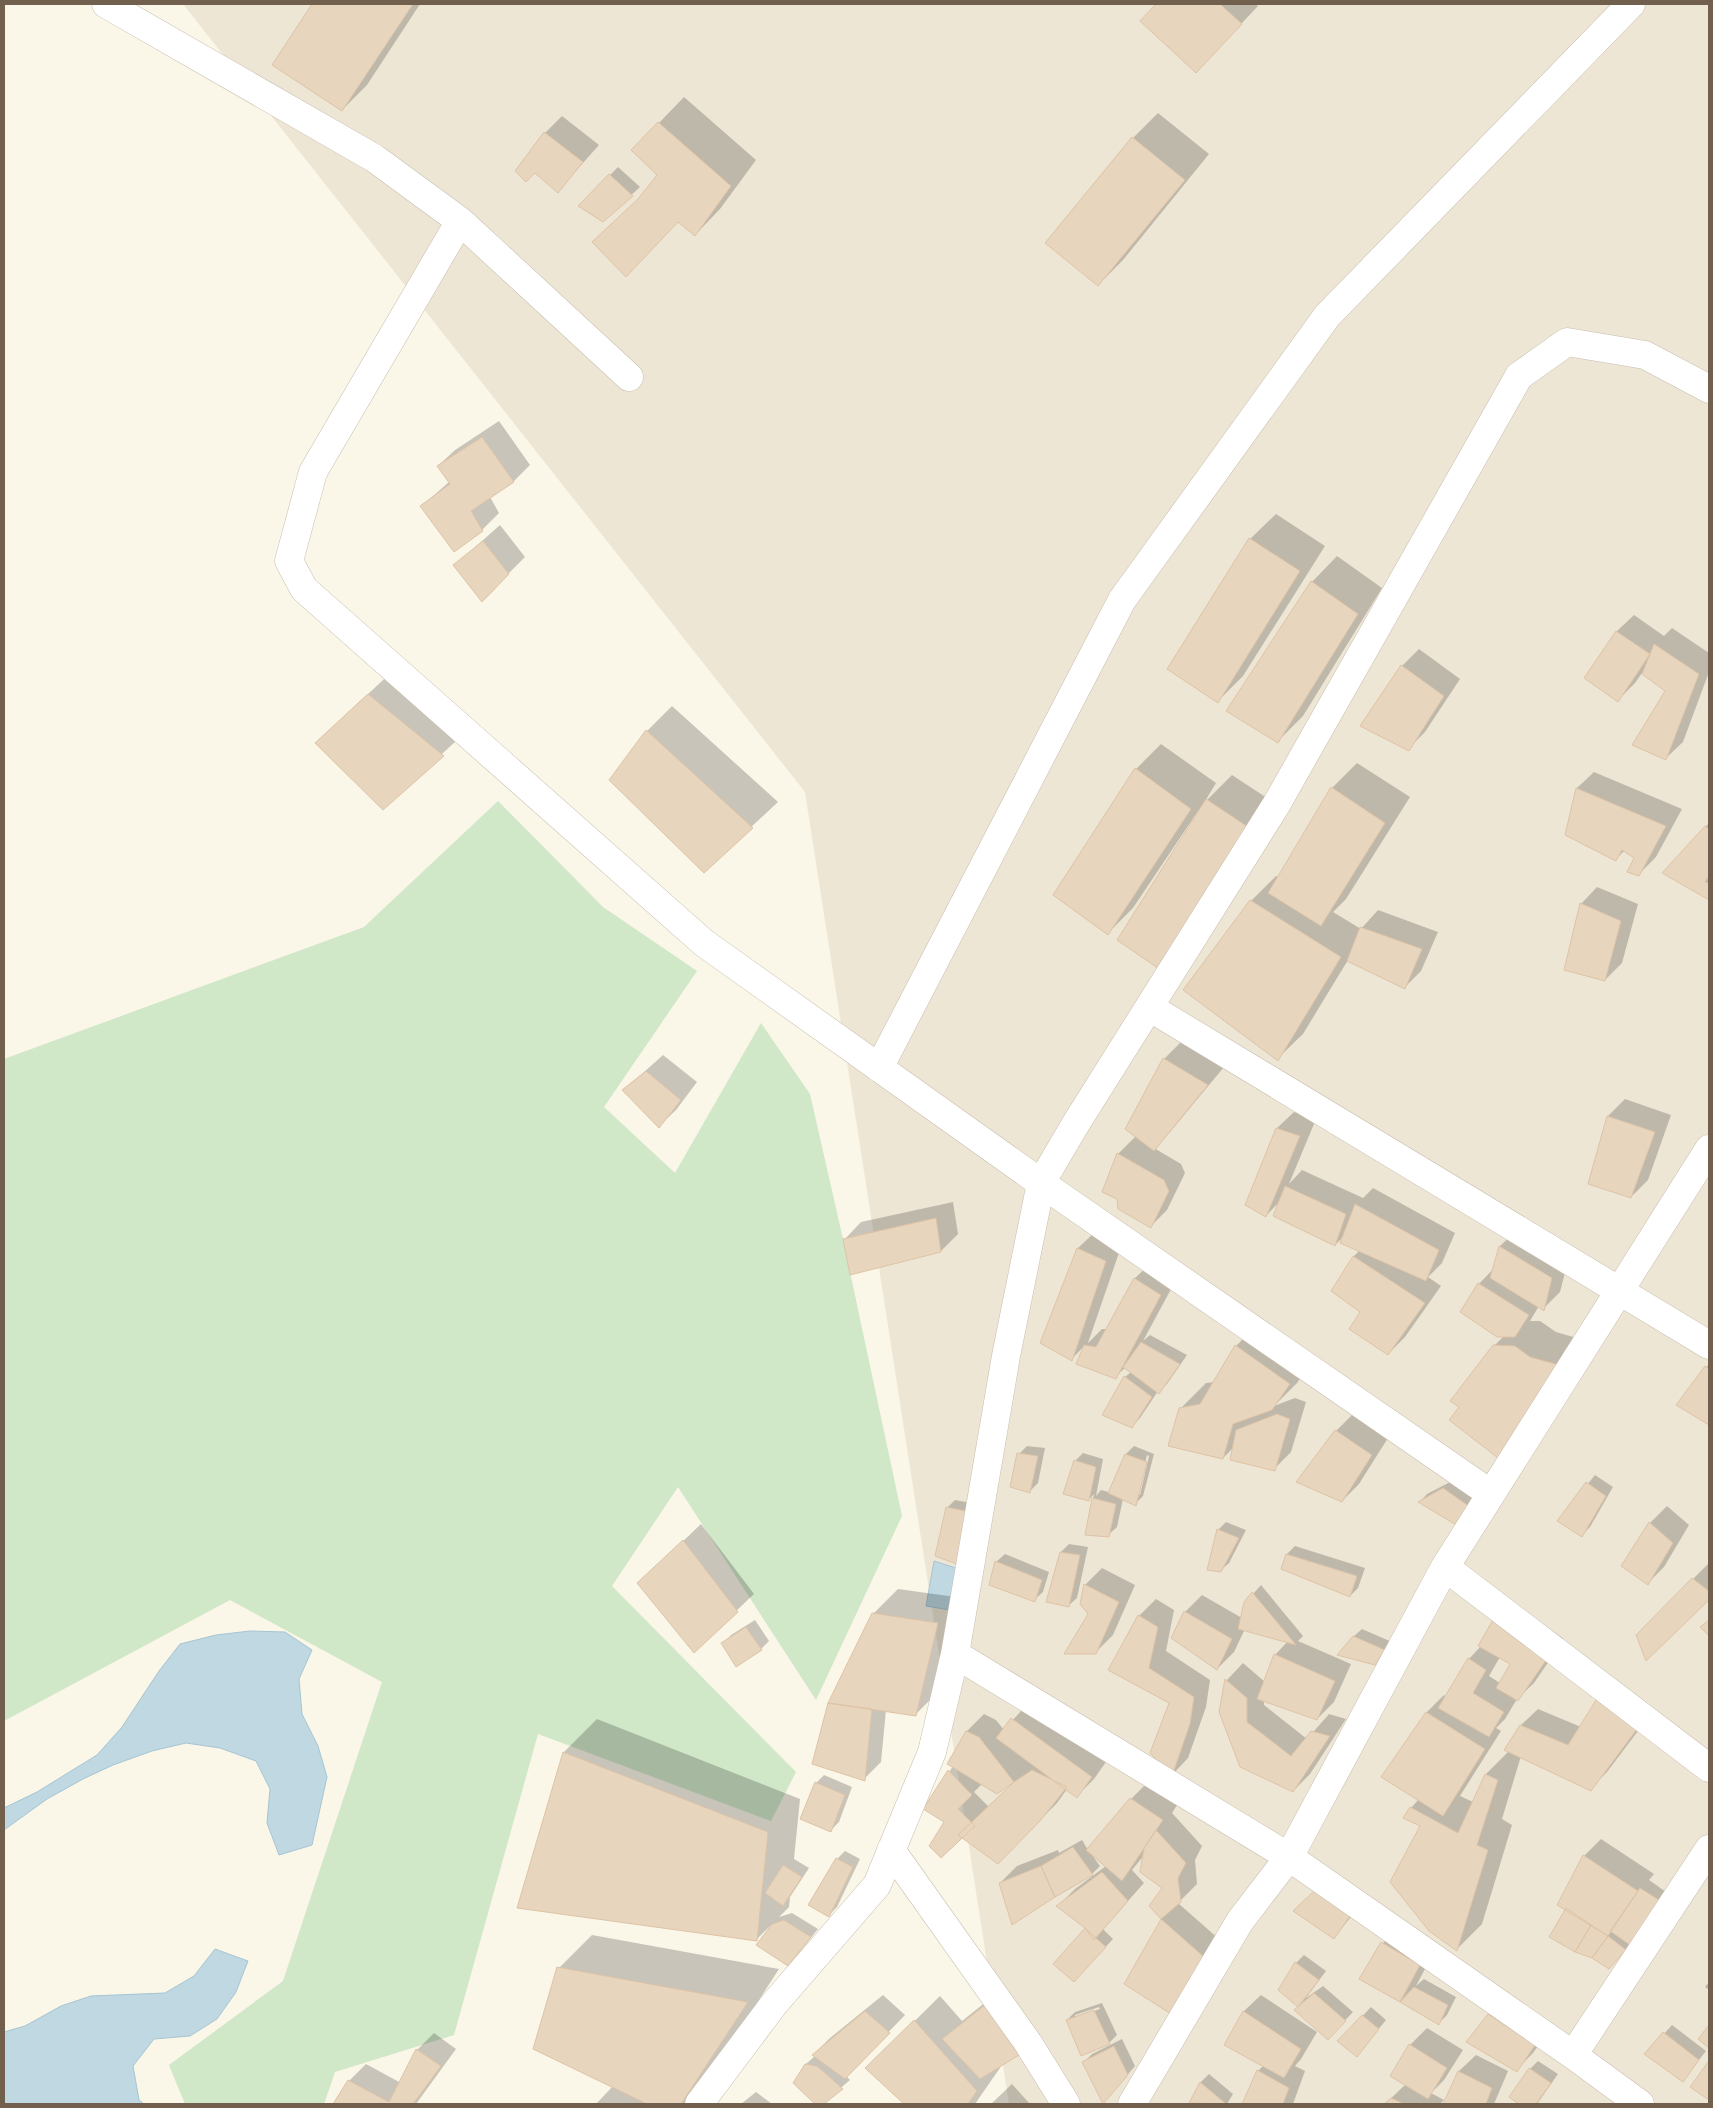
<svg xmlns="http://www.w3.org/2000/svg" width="1713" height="2108" font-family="Figtree,sans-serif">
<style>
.residential{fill:#eee6d5}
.green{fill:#d0e7c8}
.water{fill:#bfd8e2;stroke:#a6c5d3}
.shadow{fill:#0003;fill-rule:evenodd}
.building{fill:#e8d5be;stroke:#dec3a5}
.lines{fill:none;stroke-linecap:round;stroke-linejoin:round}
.minor-casing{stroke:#c8bdad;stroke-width:29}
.minor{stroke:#fff;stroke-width:28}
</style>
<rect width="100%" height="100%" fill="#faf6e8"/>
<!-- residential -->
<path class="residential" d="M183 4H1709V2104H1009L805 792Z"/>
<!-- green -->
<path class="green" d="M498 801 603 907 697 971 604 1107 675 1173 761 1023 810 1094 843 1239 902 1516 816 1700 678 1487 612 1586 796 1772 771 1821 538 1734 454 2035 335 2072 324 2104H185L169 2065 283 1981 382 1682 230 1600 4 1721V1059L364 927Z"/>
<!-- water -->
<path class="water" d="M934 1561 959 1569 950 1610 926 1606Z
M250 1631 285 1632 312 1650 299 1679 302 1714 318 1746 327 1777 312 1845 279 1855 267 1823 270 1789 256 1761 220 1748 186 1743 152 1751 113 1765 83 1779 47 1799 4 1830V1808L37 1792 97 1755 122 1727 159 1671 180 1644 216 1635Z
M215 1949 248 1961 236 1992 217 2019 190 2036 154 2039 133 2066 139 2100 144 2104H4V2032L25 2026 61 2006 91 1996 165 1993 194 1976Z"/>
<!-- shadow -->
<path class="shadow" d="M314 4H420L367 85 342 110 273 65Z
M1158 4H1255L1258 6 1212 55 1142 21Z
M684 97 756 160 720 209 695 235 644 194 658 175 633 150Z
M1158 113 1209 154 1123 260 1098 285 1133 138Z
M562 116 599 145 558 191 535 172 517 171 545 133Z
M618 167 640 187 603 221 580 206Z
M499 421 530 465 513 482 490 497 499 513 482 530 422 506 450 481 438 466 455 450Z
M1276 514 1325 546 1243 676 1218 701 1169 668 1250 539Z
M500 525 525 557 482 600 455 565Z
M1337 556 1382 588 1303 716 1278 741 1312 582Z
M1634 615 1664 636 1672 628 1709 653V672L1683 742 1666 758 1667 690 1642 673 1635 683 1618 700 1585 678 1617 631Z
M1419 649 1460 679 1425 732 1408 749 1402 666Z
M394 670 468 730 383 808 342 718Z
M672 706 778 802 704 871 647 731Z
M1161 744 1216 783 1204 803 1232 775 1276 804 1190 946 1200 812 1198 811 1133 908 1108 933 1136 769Z
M1357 763 1410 797 1346 899 1333 912 1361 929 1378 910 1438 932 1421 971 1404 988 1348 960 1303 1034 1277 1059 1251 901 1276 876 1278 877 1332 788Z
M1594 772 1682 809 1656 857 1639 874 1636 857 1625 850 1615 860 1567 834 1577 788Z
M1709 823V899L1664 873Z
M1597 887 1638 904 1622 963 1605 980 1581 904Z
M1181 1042 1224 1067 1170 1132 1154 1148 1181 1164 1185 1173 1167 1210 1151 1226 1118 1154 1136 1136 1126 1128 1164 1059Z
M663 1055 697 1082 676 1110 659 1126 624 1090Z
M1625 1099 1671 1115 1648 1180 1631 1197 1589 1183 1608 1116Z
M1294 1112 1316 1119 1289 1184 1302 1170 1363 1198 1373 1188 1455 1233 1442 1263 1428 1277 1441 1286 1405 1337 1388 1354 1362 1312 1332 1291 1354 1256 1360 1250 1345 1235 1335 1245 1280 1201 1266 1216 1246 1205 1277 1128Z
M953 1202 958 1234 941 1251 845 1239 861 1222Z
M1517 1230 1568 1261 1560 1292 1543 1309 1539 1306 1530 1321H1540L1556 1332 1587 1341 1527 1434 1460 1407 1494 1346 1504 1336 1479 1284 1494 1268 1500 1246Z
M1095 1232 1122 1244 1088 1343 1102 1329H1107L1135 1278 1152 1262 1177 1278 1143 1341 1150 1335 1187 1355 1167 1384 1158 1391 1140 1418 1132 1426 1125 1377 1131 1372 1125 1368 1115 1377 1085 1345 1072 1359 1042 1342 1078 1248Z
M1261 1321 1314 1358 1297 1383 1274 1406 1295 1398 1306 1402 1291 1452 1274 1469 1234 1447 1223 1458 1180 1409 1206 1383 1215 1382 1236 1346Z
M1709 1364V1423L1678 1404Z
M1353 1414 1388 1438 1359 1484 1342 1501 1298 1482 1336 1431Z
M1027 1446 1045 1448 1038 1483 1030 1491 1019 1454Z
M1134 1446 1154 1454 1143 1496 1135 1504 1123 1499 1117 1527 1108 1535 1086 1534 1094 1494 1089 1500 1075 1461 1083 1453 1103 1459 1096 1496 1101 1490 1109 1492 1126 1454ZM1147 1455 1149 1456 1140 1495H1137Z
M1595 1475 1613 1487 1590 1527 1582 1535 1558 1521Z
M1452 1481 1477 1498 1458 1525 1420 1502 1427 1494Z
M955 1500 982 1505 962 1564 947 1508Z
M1667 1506 1689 1525 1664 1567 1648 1583 1650 1523Z
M1226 1522 1246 1530 1229 1563 1220 1571 1218 1530Z
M701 1524 754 1594 694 1651 656 1567Z
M1069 1544 1088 1547 1077 1598 1068 1606 1061 1552Z
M1295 1546 1365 1568 1358 1588 1350 1596 1282 1569 1287 1554Z
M1005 1554 1049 1572 1043 1592 1034 1600 996 1562Z
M1709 1563V1598L1646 1659 1637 1635Z
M1102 1568 1135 1585 1113 1635 1096 1652 1085 1585Z
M1261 1585 1303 1636 1298 1641 1351 1664 1334 1702 1317 1719 1264 1700V1705L1307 1739 1329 1714 1346 1719 1310 1774 1293 1791 1220 1712 1227 1680 1243 1663 1265 1682 1275 1655 1288 1641 1245 1629 1234 1652 1217 1669 1185 1612 1202 1595 1242 1618 1245 1603Z
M898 1589 963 1598 941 1689 915 1715 886 1710 881 1762 864 1779 873 1614Z
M1156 1599 1174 1610 1166 1651 1210 1680 1206 1707 1188 1758 1172 1775 1170 1702 1110 1670 1139 1616Z
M1512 1602 1564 1639 1534 1683 1517 1699 1505 1719 1496 1728 1501 1731 1460 1796 1473 1802 1486 1774 1509 1751 1521 1725 1538 1709 1581 1727 1597 1701 1614 1684 1653 1711 1607 1772 1590 1789 1521 1756 1502 1819 1512 1825 1482 1924 1457 1949 1422 1825 1411 1808 1419 1799 1383 1777 1427 1712 1444 1695 1446 1697 1469 1659 1481 1646ZM1500 1657 1511 1663 1500 1683 1489 1676Z
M755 1620 769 1641 761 1649 723 1644 731 1635Z
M1362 1629 1392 1642 1375 1663 1353 1637Z
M1029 1702 1108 1759 1094 1779 1077 1796 1067 1789 1057 1803 998 1862 945 1821 925 1808 953 1766 948 1764 967 1731 984 1714 996 1720 1004 1730ZM1013 1781 1014 1783 989 1807 974 1792 982 1784Z
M597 1719 800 1799 794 1859 809 1868 790 1897 789 1907 779 1917 792 1913 818 1929 796 1956 770 1926 756 1940 518 1907 564 1752Z
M824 1775 852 1787 839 1822 831 1830 816 1783Z
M1148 1782 1179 1802 1172 1813 1202 1846 1195 1860 1197 1884 1178 1903 1220 1940 1188 1996 1126 1984 1162 1920 1151 1906 1164 1888 1145 1854 1132 1870 1144 1883 1103 1929 1113 1939 1082 1972 1087 1928 1058 1906 1075 1889 1106 1866 1092 1855 1100 1866 1092 1874 1000 1883 1017 1866 1058 1850 1059 1853 1082 1840 1088 1850 1131 1799Z
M1601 1839 1654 1874 1649 1880 1669 1894 1633 1941 1609 1968 1584 1856Z
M845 1851 860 1859 837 1907 829 1915 837 1859Z
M1358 1908 1334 1938 1295 1911Z
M1400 1927 1436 1948 1416 1986 1424 1979 1456 1997 1447 2015 1439 2023 1360 1979 1383 1943Z
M592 1935 779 1969 706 2082 684 2104H596L613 2086 559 1968Z
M1304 1955 1326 1971 1306 1998 1323 1986 1353 2012 1328 2038 1299 2006 1279 1989 1296 1963Z
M1709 1982V1990L1705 1987Z
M1002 1989 1035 2038 1018 2054 1002 2065 975 2104H905L867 2068 940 1996 962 2021Z
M883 1995 905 2015 846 2076 850 2080 822 2104H817L795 2083 806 2064 815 2056 814 2054 830 2038Z
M1261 1995 1317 2032 1301 2059 1295 2066 1305 2071 1293 2104H1244L1258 2071 1264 2065 1225 2044 1244 2011Z
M1506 1998 1551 2027 1533 2053 1516 2070 1489 2015Z
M1102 2003 1117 2035 1109 2043 1067 2020 1075 2012ZM1099 2007 1100 2009 1075 2018V2015Z
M1371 2007 1386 2020 1357 2055 1339 2041Z
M1672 2025 1706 2051 1683 2080 1646 2054Z
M1427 2028 1463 2050 1444 2080 1431 2093 1444 2100 1440 2104H1385L1406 2084 1410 2045Z
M434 2033 456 2049 416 2104H334L349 2081 366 2064 401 2083 417 2050Z
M1122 2039 1135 2066 1111 2094 1084 2062 1092 2054Z
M1476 2055 1508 2071 1494 2104H1444L1459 2071Z
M1538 2061 1558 2074 1537 2104H1522L1511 2097 1530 2069Z
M1209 2074 1233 2094 1227 2104 1191 2103 1201 2082Z
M1012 2084 1030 2104H991Z
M756 2092 772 2104H741Z"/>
<!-- building -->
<path class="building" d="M312 4H413L342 111 272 65Z
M1156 4H1220L1242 24 1196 73 1140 21Z
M658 122 731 186 695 236 678 222 626 277 592 242 638 199 657 175 631 150Z
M544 132 583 162 558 193 535 173 526 182 515 171Z
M1132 137 1185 180 1098 286 1045 243Z
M609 174 633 196 603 222 578 206Z
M482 437 514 482 471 511 483 531 454 552 420 506 450 484 437 466Z
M1249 538 1300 571 1218 703 1167 669Z
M483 541 509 574 482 602 453 565Z
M1311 581 1358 614 1278 743 1226 711Z
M1616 631 1650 654 1618 702 1584 678Z
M1654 644 1699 674 1666 760 1632 745 1665 691 1642 674Z
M1401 665 1444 696 1409 751 1360 726Z
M368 694 444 756 383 810 315 743Z
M646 730 753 828 704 873 609 780Z
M1135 768 1191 809 1108 935 1053 895Z
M1331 787 1385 823 1321 926 1268 893Z
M1576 788 1666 826 1639 876 1627 872 1634 858 1622 850 1616 861 1565 835Z
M1206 799 1251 829 1165 973 1117 940Z
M1705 826 1709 829V876L1705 882 1709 883V900L1662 873Z
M1250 900 1341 957 1278 1061 1183 990Z
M1580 903 1621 921 1605 981 1564 970Z
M1360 927 1422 949 1405 989 1347 961Z
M1163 1058 1208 1085 1154 1151 1125 1129Z
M646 1071 681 1100 659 1128 622 1090Z
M1607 1116 1655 1132 1631 1198 1588 1184Z
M1276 1128 1300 1136 1266 1217 1245 1205Z
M1117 1153 1164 1180 1169 1191 1151 1228 1118 1209 1117 1199 1102 1192Z
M1285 1186 1346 1214 1335 1246 1273 1216Z
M1355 1204 1439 1250 1426 1281 1340 1243Z
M936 1218 941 1252 850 1275 843 1239Z
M1499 1246 1552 1278 1544 1311 1490 1278Z
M1077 1248 1106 1261 1072 1361 1040 1343Z
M1353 1256 1425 1303 1388 1355 1349 1329 1360 1312 1331 1291Z
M1134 1278 1161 1295 1116 1379 1076 1364 1084 1345 1096 1347Z
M1478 1283 1529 1315 1515 1337H1497L1460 1312Z
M1141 1342 1180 1364 1159 1394 1123 1367Z
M1235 1345 1290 1384 1272 1410 1233 1424 1223 1459 1168 1446 1179 1408 1200 1404Z
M1493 1345 1515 1346 1530 1357 1563 1366 1502 1461 1449 1420 1459 1407 1450 1401Z
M1705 1366 1709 1369V1425L1676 1405Z
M1124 1376 1152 1397 1132 1428 1102 1415Z
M1277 1414 1290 1419 1275 1471 1230 1460 1236 1430Z
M1335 1430 1372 1455 1342 1502 1296 1482Z
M1017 1453 1038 1456 1030 1493 1010 1487Z
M1125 1454 1147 1462 1136 1506 1108 1493Z
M1074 1460 1096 1467 1089 1501 1063 1494Z
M1586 1482 1606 1496 1582 1537 1557 1521Z
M1443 1488 1470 1507 1458 1526 1418 1502Z
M1092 1498 1116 1504 1109 1537 1085 1535Z
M946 1507 975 1513 962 1566 935 1556Z
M1649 1522 1673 1543 1648 1585 1621 1566Z
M1217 1529 1239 1538 1221 1572 1207 1570Z
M683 1540 738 1612 694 1653 637 1583Z
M1060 1552 1080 1555 1069 1607 1046 1602Z
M1286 1554 1357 1576 1350 1597 1281 1569Z
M995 1561 1042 1580 1035 1602 989 1585Z
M1692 1578 1709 1591V1600L1646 1661 1636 1635Z
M1084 1584 1119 1602 1096 1654H1064L1088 1614 1080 1604Z
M1252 1592 1296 1645 1238 1629 1244 1602Z
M1184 1611 1232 1639 1217 1670 1171 1638Z
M872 1613 938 1623 916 1716 828 1703Z
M1138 1615 1158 1627 1149 1668 1194 1697 1190 1724 1172 1776 1150 1753 1169 1703 1108 1670Z
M1494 1618 1549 1656 1518 1701 1496 1688 1510 1664 1478 1646Z
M1709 1620V1636L1700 1627Z
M746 1627 762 1650 736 1667 721 1643Z
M1353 1636 1385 1650 1375 1665 1337 1655Z
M1274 1654 1335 1681 1317 1720 1257 1699Z
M1468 1658 1486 1670 1473 1693 1504 1712 1489 1737 1438 1708Z
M1225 1679 1247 1698V1722L1291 1756 1311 1731 1330 1736 1293 1792 1240 1767 1219 1712Z
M1596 1700 1637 1729 1591 1791 1504 1750 1520 1725 1568 1745Z
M828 1703 872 1709 865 1781 812 1764Z
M1426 1712 1485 1749 1443 1816 1381 1777Z
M1011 1718 1092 1777 1077 1798 996 1738Z
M966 1731 979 1737 1014 1782 997 1794 947 1764Z
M563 1752 768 1832 757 1941 517 1908Z
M948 1770 972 1795 958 1809 975 1826 941 1858 929 1846 944 1822 923 1809Z
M1032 1770 1067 1787 1040 1821 998 1864 958 1835 1014 1782Z
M1485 1774 1498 1780 1477 1845 1488 1850 1457 1951 1429 1931 1390 1882 1420 1826 1403 1818 1410 1807 1458 1833Z
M815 1782 845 1795 831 1832 800 1819Z
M1130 1798 1163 1820 1122 1881 1086 1850Z
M1156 1830 1186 1863 1178 1878 1181 1902 1161 1919 1149 1906 1162 1888 1140 1872 1144 1848Z
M1073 1847 1093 1875 1055 1897 1041 1866Z
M1583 1855 1638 1891 1608 1936 1557 1905Z
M836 1858 853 1867 829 1917 808 1905Z
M783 1865 802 1877 783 1906 765 1893Z
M1041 1866 1055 1897 1012 1925 999 1883Z
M1102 1872 1128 1901 1094 1940 1085 1928 1056 1906Z
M1640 1888 1662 1902 1630 1945 1610 1931Z
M1315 1890 1350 1916 1334 1939 1293 1911Z
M1566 1908 1591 1925 1575 1952 1549 1937Z
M1161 1919 1204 1957 1171 2014 1124 1984Z
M784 1920 811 1937 788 1966 756 1945 772 1924Z
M1591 1925 1608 1936 1592 1958 1575 1952Z
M1085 1928 1106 1947 1074 1982 1053 1964Z
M1608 1936 1626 1950 1609 1969 1592 1958Z
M1381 1942 1420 1965 1400 2002 1359 1979Z
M1295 1962 1319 1980 1298 2007 1278 1990Z
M557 1967 748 2002 681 2104H647L533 2049Z
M1414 1987 1448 2005 1439 2025 1400 2002Z
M1314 1993 1346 2021 1328 2040 1294 2010Z
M985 2005 1019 2055 980 2079 942 2039Z
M1094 2010 1110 2044 1081 2056 1066 2020Z
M865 2011 890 2033 845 2079 812 2055Z
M1243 2011 1301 2049 1284 2078 1224 2045Z
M1488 2014 1535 2045 1517 2072 1466 2042Z
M1362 2015 1379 2029 1357 2057 1337 2041Z
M914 2020 977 2091 968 2104H904L865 2068Z
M1709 2025V2048L1698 2039Z
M1663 2032 1699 2060 1683 2082 1644 2054Z
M1409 2044 1447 2068 1428 2099 1390 2076Z
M1114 2046 1128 2075 1103 2104 1082 2062Z
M416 2049 441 2066 413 2104H333L348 2080 389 2102Z
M1708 2062 1709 2063V2100L1690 2087Z
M805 2064 817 2066 843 2089 824 2104H815L793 2083Z
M1529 2068 1551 2083 1536 2104H1519L1509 2097Z
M1257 2070 1289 2088 1283 2104H1242Z
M1458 2071 1492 2088 1486 2104H1443Z
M1200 2082 1225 2103V2104L1189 2103Z
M1391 2098 1404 2104H1384Z"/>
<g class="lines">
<defs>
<path id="minor" d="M106 4 374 158 460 221 629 377
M460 221 313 472 289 561 304 589 704 943 1041 1183 1491 1494
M1149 1007 1709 1345
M879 1068 1122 600 1327 316 1631 4
M1445 1567 1709 1768
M955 1654 1289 1857 1573 2055 1640 2104
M891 1850 1028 2043 1066 2104
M1573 2055 1709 1849
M699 2104 774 2004 877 1885 932 1752 955 1654 1006 1356 1041 1183 1075 1125 1276 805 1519 376 1567 342 1645 355 1709 389
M1132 2104 1240 1921 1289 1857 1445 1567 1709 1149"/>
</defs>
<!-- minor casing -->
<use href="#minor" class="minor-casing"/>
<!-- minor -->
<use href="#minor" class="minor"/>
</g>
<!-- border -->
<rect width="1713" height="2108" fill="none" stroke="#72604f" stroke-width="10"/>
</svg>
